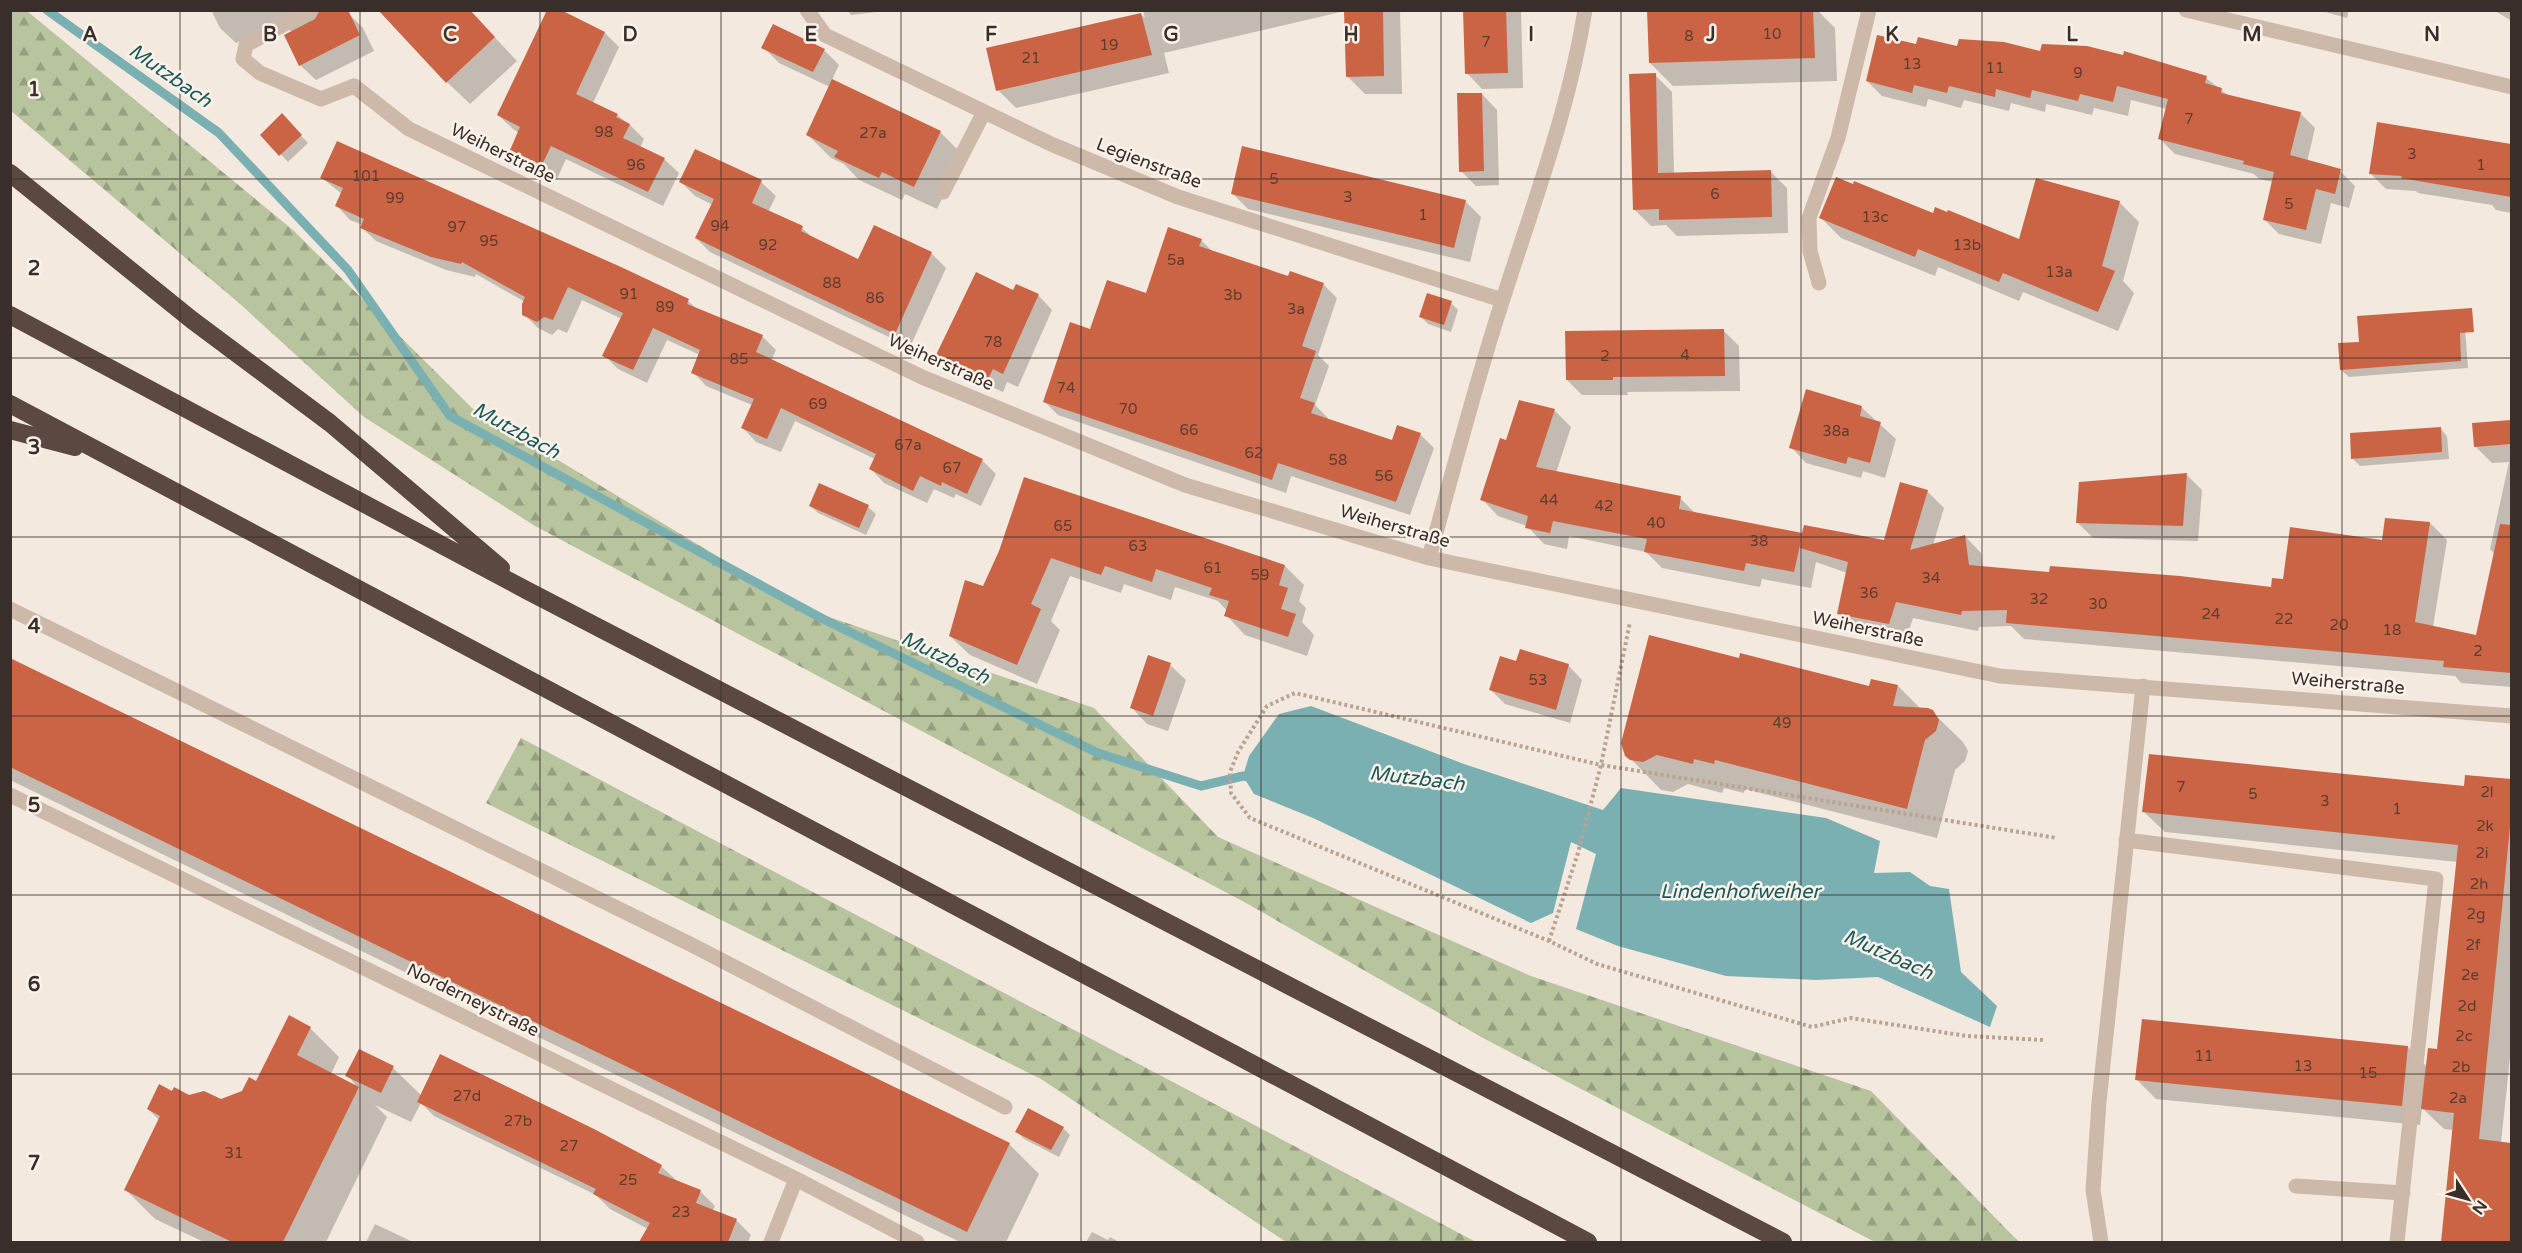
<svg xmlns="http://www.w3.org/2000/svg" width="2522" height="1253" font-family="'Varela Round',sans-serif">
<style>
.forest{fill:url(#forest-firs)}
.water{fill:#7bb0b2}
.shadow{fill:#0003}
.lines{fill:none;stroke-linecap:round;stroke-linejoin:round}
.stream{stroke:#7bb0b2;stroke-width:9}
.building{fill:#cb6444}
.path{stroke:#b9a393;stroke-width:4;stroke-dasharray:3 3;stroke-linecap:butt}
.lane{stroke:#cdb9a9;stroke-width:15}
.street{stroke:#cdb9a9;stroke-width:15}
.highway{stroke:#5b4840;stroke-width:18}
.grid{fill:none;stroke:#392e29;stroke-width:1.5;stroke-opacity:0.55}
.labels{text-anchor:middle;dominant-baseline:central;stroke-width:5;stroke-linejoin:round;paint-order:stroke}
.number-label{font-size:15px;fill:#5e3c30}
.street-label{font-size:18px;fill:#392e29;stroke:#fbf3ea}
.water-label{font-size:20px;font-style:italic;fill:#1c595d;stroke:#fbf3ea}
.grid-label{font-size:20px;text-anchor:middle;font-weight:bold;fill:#392e29;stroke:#fbf3ea;stroke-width:5;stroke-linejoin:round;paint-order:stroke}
</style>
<defs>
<pattern id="forest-firs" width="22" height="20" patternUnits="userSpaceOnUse" patternTransform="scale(1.5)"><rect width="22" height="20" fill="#b7c49d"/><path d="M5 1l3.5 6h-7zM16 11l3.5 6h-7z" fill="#96a080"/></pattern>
</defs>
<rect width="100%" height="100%" fill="#f4e9de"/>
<!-- forest -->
<path class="forest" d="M10 11H27L293 230 472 408 803 608 1094 708 1218 837 1531 976 1871 1091 2019 1242H1875L1483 1038 1246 903 535 526 364 417 239 303 11 111Z
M521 738 1476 1242H1286L1041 1079 486 803Z"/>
<!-- water -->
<path class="water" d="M1311 706 1464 764 1603 810 1621 788 1826 818 1880 841 1874 873 1910 872 1930 886 1949 889 1961 972 1997 1006 1990 1027 1878 977 1816 980 1726 976 1618 946 1576 929 1596 854 1571 842 1553 913 1531 923 1313 818 1254 794 1243 776 1249 756 1279 714Z"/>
<!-- shadow -->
<path class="shadow" d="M211 10 347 12 363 28 374 51 316 80 300 65 292 32 281 21 236 43 220 28Z
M469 10 517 61 470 104 447 82Z
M557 10 605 33 619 47 593 103 617 115 630 125 644 139 640 148 664 159 679 173 663 206 566 159 557 179 526 164 512 150 519 133 513 129 498 115Z
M847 10H894L851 15Z
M1143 10H1400L1402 94H1365L1347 76 1345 11 1164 53 1169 73 1016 108 998 90 1141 14 1145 18Z
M1465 10H1521L1523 88 1482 89 1467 73Z
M1817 10 1835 28 1837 81 1673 86 1650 63 1648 11Z
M2318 10H2349L2347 18Z
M2493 10H2512V21Z
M1917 46 2041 52 2206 78 2229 96 2300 113 2315 128 2307 162 2340 171 2355 186 2349 208 2331 203 2321 244 2279 234 2264 219 2273 182 2259 179 2254 174 2175 154 2160 139 2167 109 2131 100 2128 116 2094 108 2092 115 2046 104 2045 112 2011 103 2009 111 1964 100 1961 108 1928 99 1926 107 1882 96 1867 81Z
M763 47 824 50 839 65 832 80 940 132 963 155 937 209 905 194 902 200 859 180 844 164 831 158 808 135 830 87 779 63Z
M1655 75 1672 92 1674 174 1770 171 1787 188 1788 233 1677 236 1666 225 1651 226 1634 209Z
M1482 94 1497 110 1499 185 1476 186 1461 171Z
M282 116 308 143 288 162 262 135Z
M2378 124 2512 146V213L2496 210 2492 205 2418 193 2416 191 2386 189 2370 173Z
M696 151 761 182 776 196 768 212 802 228 814 239 859 261 875 227 932 254 946 268 910 347 710 252 696 238 713 205 695 196 681 182Z
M322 178 620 268 688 301 698 310 762 336 776 350 771 361 983 461 996 474 981 506 956 494 954 498 934 489 927 503 884 483 871 469 875 459 795 421 781 452 756 442 743 428 752 405 706 386 693 372 700 355 667 340 647 383 618 369 604 355 622 319 582 300 567 333 558 329 552 335 538 328 524 314 525 302 476 274 475 277 446 270 376 241 362 228 363 225 350 220 337 206 342 194Z
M1233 194 1465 201 1481 217 1470 262 1248 209Z
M2119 202 2139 222 2123 281 2134 293 2118 331 2023 292 2019 301 1938 267 1935 276 1841 238 1821 218 1934 215 2020 241Z
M1201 240 1213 252 1289 278 1323 284 1337 298 1318 355 1329 366 1315 405 1328 418 1327 420 1393 442 1420 434 1434 448 1410 515 1291 476 1286 493 1058 415 1045 402 1091 331 1147 295Z
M1014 292 1038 295 1052 310 1018 387 1007 382 1003 392 952 369 938 354Z
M1451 303 1458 310 1451 332 1428 324 1421 317Z
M2465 328 2468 368 2349 377 2341 370 2361 343Z
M1724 331 1739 346 1740 391 1627 392 1628 395H1582L1567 380Z
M1861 407 1896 439 1885 478 1863 471 1861 478 1806 463 1791 447Z
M1554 410 1571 427 1556 473 1680 498 1696 514 1804 534 1885 542 1927 491 1944 508 1933 545 1965 536 1981 553 1983 568 2272 589 2284 580 2430 523 2447 540 2433 627 2477 637 2495 554 2490 549 2509 462 2492 463 2475 446 2474 424 2512 422V687L2461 683 2455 676 2024 639 2011 626 1979 627 1978 631 1913 618 1906 640 1855 630 1839 613 1847 573 1816 562 1811 588 1762 579 1760 587 1662 568 1646 552 1569 536 1567 549 1544 544 1527 526 1498 516 1482 499 1507 442Z
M2440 428 2447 436 2449 459 2360 466 2353 459Z
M2187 475 2202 490 2198 541 2093 538 2077 522Z
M1025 479 1285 566 1304 585 1299 601 1306 608 1302 622 1314 635 1307 656 1245 635 1226 615 1227 611 1218 601 1175 587 1171 600 1124 584 1121 593 1070 576 1051 621 1060 630 1037 684 970 655 950 636 984 587 1001 552Z
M811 506 868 507 876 514 866 535 818 513Z
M1521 651 1569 666 1582 680 1570 723 1505 704 1491 690 1517 663Z
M10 660 1009 1144 1039 1174 1006 1242H960L10 780Z
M1740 660 1871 687 1898 686 1921 709 1932 712 1963 742 1968 751 1965 761 1955 770 1937 838 1745 789 1744 793 1724 788 1722 793 1688 784 1673 792 1661 790 1631 759Z
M1170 665 1186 680 1168 731 1147 724 1132 708Z
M2466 776 2512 781V1038L2501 1143 2512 1144V1242H2442L2453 1130 2444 1129 2422 1108 2420 1125 2156 1099 2137 1080 2408 1047 2427 1067 2439 1051 2458 862 2165 832 2144 812 2465 788Z
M310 1028 339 1057 331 1074 359 1089 347 1075 393 1068 422 1096 661 1166 676 1180 700 1191 715 1206 712 1211 736 1220 751 1235 748 1242H641L648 1229 610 1209 596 1195 434 1116 421 1103 411 1122 375 1105 387 1117 326 1242H204L155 1219 125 1189 159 1120 148 1109 173 1092 221 1100 243 1092 256 1083Z
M1063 1128 1070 1135 1059 1157 1024 1139 1017 1132Z
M375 1224 413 1242H366Z
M1092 1232 1108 1240 1110 1237 1119 1242H1086Z"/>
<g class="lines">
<!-- stream -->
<path class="stream" d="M47 10 219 133 348 270 450 416 823 619 1098 753 1201 786 1243 776 1254 778"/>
</g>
<!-- building -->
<path class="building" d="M320 10H348L360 35 299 66 284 35 315 19Z
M378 10H470L495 37 446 83Z
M547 10H561L605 32 576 94 618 114 616 117 630 124 623 138 665 158 648 192 551 146 542 165 510 150 520 127 497 115Z
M1344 10H1383L1384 76 1346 77Z
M1463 10H1506L1508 73 1465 74Z
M1647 10H1813L1815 58 1649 63Z
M1141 13 1152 55 996 91 986 48Z
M773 24 825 49 813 72 761 48Z
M1877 35 1916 44 1918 37 1957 46 1959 39 2004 42 2040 51 2042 44 2087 46 2123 55 2124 51 2207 76 2205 83 2222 88 2221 93 2301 112 2290 155 2341 169 2335 194 2316 189 2306 230 2263 220 2274 172 2243 164 2244 161 2158 139 2168 99 2117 86 2113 102 2080 94 2078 101 2032 90 2030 98 1996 89 1995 97 1949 86 1947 93 1914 85 1912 93 1866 81Z
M1656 73 1658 173 1771 170 1772 217 1659 220V209L1633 210 1629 74Z
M832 79 941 131 914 187 882 172 879 178 834 157 838 151 806 135Z
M1457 93H1482L1484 171 1459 172Z
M282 113 302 135 279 156 260 135Z
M2377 122 2511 144V197L2401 178 2402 176 2369 174Z
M337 141 621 267 689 299 687 304 763 335 756 352 983 459 967 494 942 482 941 486 920 476 913 491 869 469 876 454 781 408 767 439 741 428 754 399 691 373 700 350 653 328 633 370 602 356 623 313 568 287 553 320 544 317 537 322 522 315V304L525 297 462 262 461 264 431 257 360 228 364 219 335 206 343 188 320 178Z
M1242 146 1466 200 1454 248 1231 194Z
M695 149 762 180 752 203 803 226 801 231 858 259 874 225 932 252 895 334 695 238 714 199 679 182Z
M1836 177 1853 184 1854 181 1933 213 1935 207 1947 212 1948 210 2019 239 2036 178 2120 201 2102 266 2115 271 2098 312 2003 273 1999 282 1918 249 1915 257 1819 218Z
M1168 227 1202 239 1199 246 1288 276 1290 271 1324 283 1302 346 1316 351 1300 398 1315 403 1311 413 1392 440 1397 425 1421 433 1396 502 1278 463 1272 480 1043 402 1070 322 1090 329 1107 280 1146 293Z
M976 272 1013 290 1016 284 1039 294 1003 374 993 369 988 379 936 355Z
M1427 293 1452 301 1444 325 1419 317Z
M2472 308 2474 332 2460 333 2461 361 2340 370 2338 343 2359 342 2357 316Z
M1724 329 1725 376 1613 377V380H1566L1565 331Z
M1806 389 1862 406 1860 416 1881 422 1870 463 1848 457 1846 464 1789 448Z
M1519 400 1555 409 1536 467 1681 496 1679 509 1802 533 1804 525 1884 540 1900 482 1928 490 1910 550 1965 535 1969 565 2049 572 2050 566 2180 576 2271 587 2272 578 2283 579 2290 527 2382 540 2385 518 2430 522 2415 622 2476 635 2500 524 2511 525V673L2443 667 2444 661 2006 623 2007 610 1962 611 1961 615 1896 602 1889 624 1837 614 1848 562 1800 548 1802 536 1794 572 1746 563 1744 571 1644 552 1647 539 1553 521 1550 533 1525 528 1528 516 1480 500 1500 438 1506 440Z
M2511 420V444L2474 447 2472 423Z
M2441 427 2442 452 2351 459 2350 433Z
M2187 473 2183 526 2076 523 2079 482Z
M1024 477 1285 565 1279 585 1288 588 1281 609 1296 614 1288 637 1224 616 1229 601 1209 595 1212 588 1156 569 1152 582 1105 566 1101 575 1051 558 1031 604 1041 609 1017 665 949 636 965 580 983 586 999 551Z
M819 483 869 505 859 528 809 506Z
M1649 635 1739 658 1740 653 1869 686 1871 679 1898 685 1893 706 1928 708 1933 710 1939 720 1936 731 1925 740 1907 809 1715 760 1714 764 1694 759 1693 764 1657 755 1643 762 1630 760 1625 756 1621 743Z
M1520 649 1569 664 1556 710 1489 690 1500 656 1516 661Z
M1148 655 1171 663 1153 716 1130 708Z
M10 658 1010 1143 967 1232 10 767Z
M2149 754 2464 786 2465 775 2511 779V817L2479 1139 2511 1143V1242H2441L2454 1113 2421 1109 2428 1048 2437 1049 2458 845 2142 812Z
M289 1015 311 1027 297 1055 359 1087 283 1242H232L124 1190 160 1116 147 1109 159 1084 172 1091 174 1087 189 1095 204 1091 221 1099 242 1091 249 1077 256 1081Z
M2142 1019 2408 1046 2402 1106 2135 1080Z
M359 1049 394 1066 381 1093 345 1076Z
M440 1054 594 1129 662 1165 658 1173 701 1190 696 1203 737 1219 728 1242H639L650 1223 593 1194 596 1189 417 1102Z
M1028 1108 1064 1127 1051 1150 1015 1132Z"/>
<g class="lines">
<!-- path -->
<path class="path" d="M1549 941 1578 853 1601 765 1630 622
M2043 1040 1967 1036 1851 1018 1812 1027 1597 964 1549 941 1250 818 1231 793 1230 772 1238 752 1267 706 1295 693 1601 765 2057 838"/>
<!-- lane -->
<path class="lane" d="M310 10 246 45 243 59 260 73 321 99 354 86
M943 192 984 112
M1819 283 1810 251 1809 218 1838 138 1869 10
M10 609 690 944 1005 1107
M2126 840 2436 879 2397 1242
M2296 1186 2403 1193
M2101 1242 2093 1190 2099 1102 2143 686"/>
<!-- street -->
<path class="street" d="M807 10 825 35 1051 144 1178 197 1502 300
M2186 10 2512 87
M354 86 409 129 922 377 1185 485 1429 558 2000 676 2512 716
M1429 558C1453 472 1475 384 1503 299 1533 204 1569 110 1585 10
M10 795 796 1179 917 1242
M771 1242 796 1179"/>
<!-- highway -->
<path class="highway" d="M10 173 192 320 330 423 501 568
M10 315 528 591 1783 1242
M10 404 1588 1242
M10 430 75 447"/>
</g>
<!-- grid -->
<path class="grid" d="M180 10V1242M360 10V1242M540 10V1242M721 10V1242M901 10V1242M1081 10V1242M1261 10V1242M1441 10V1242M1621 10V1242M1801 10V1242M1982 10V1242M2162 10V1242M2342 10V1242M10 179H2512M10 358H2512M10 537H2512M10 716H2512M10 895H2512M10 1074H2512"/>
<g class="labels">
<!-- number labels -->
<g class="number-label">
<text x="1772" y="34">10</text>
<text x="1689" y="36">8</text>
<text x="1486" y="42">7</text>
<text x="1109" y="45">19</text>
<text x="1031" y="58">21</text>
<text x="1912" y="64">13</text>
<text x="1995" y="68">11</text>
<text x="2078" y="73">9</text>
<text x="2189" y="119">7</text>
<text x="604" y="132">98</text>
<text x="873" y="133">27a</text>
<text x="2412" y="154">3</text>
<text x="636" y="165">96</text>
<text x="2481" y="165">1</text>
<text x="366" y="176">101</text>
<text x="1274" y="179">5</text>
<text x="1715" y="194">6</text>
<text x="1348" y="197">3</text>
<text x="395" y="198">99</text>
<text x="2289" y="204">5</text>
<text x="1423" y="215">1</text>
<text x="1875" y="217">13c</text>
<text x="720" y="226">94</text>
<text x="457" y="227">97</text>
<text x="489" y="241">95</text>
<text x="768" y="245">92</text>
<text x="1967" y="245">13b</text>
<text x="1176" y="260">5a</text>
<text x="2059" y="272">13a</text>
<text x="832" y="283">88</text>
<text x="629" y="294">91</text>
<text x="1233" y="295">3b</text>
<text x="875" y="298">86</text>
<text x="665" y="307">89</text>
<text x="1296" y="309">3a</text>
<text x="993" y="342">78</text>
<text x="1685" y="355">4</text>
<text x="1605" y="356">2</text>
<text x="739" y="359">85</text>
<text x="1066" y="388">74</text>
<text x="818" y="404">69</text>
<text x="1128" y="409">70</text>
<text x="1189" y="430">66</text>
<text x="1836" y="431">38a</text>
<text x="908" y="445">67a</text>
<text x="1254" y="453">62</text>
<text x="1338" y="460">58</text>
<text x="952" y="468">67</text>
<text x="1384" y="476">56</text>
<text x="1549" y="500">44</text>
<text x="1604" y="506">42</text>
<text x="1656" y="523">40</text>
<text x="1063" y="526">65</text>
<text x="1759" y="541">38</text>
<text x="1138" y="546">63</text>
<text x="1213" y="568">61</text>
<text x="1260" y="575">59</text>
<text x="1931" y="578">34</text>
<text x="1869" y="593">36</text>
<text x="2039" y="599">32</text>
<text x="2098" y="604">30</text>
<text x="2211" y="614">24</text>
<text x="2284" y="619">22</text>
<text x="2339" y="625">20</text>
<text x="2392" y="630">18</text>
<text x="2478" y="651">2</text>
<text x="1538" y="680">53</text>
<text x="1782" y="723">49</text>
<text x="2181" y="787">7</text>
<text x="2487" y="792">2l</text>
<text x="2253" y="794">5</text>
<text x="2325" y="801">3</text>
<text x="2397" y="809">1</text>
<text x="2485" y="826">2k</text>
<text x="2482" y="853">2i</text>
<text x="2479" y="884">2h</text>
<text x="2476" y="914">2g</text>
<text x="2473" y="945">2f</text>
<text x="2470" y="975">2e</text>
<text x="2467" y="1006">2d</text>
<text x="2464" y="1036">2c</text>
<text x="2204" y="1056">11</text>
<text x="2303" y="1066">13</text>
<text x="2461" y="1067">2b</text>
<text x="2368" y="1073">15</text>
<text x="467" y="1096">27d</text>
<text x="2458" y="1098">2a</text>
<text x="518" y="1121">27b</text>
<text x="569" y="1146">27</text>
<text x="234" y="1153">31</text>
<text x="628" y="1180">25</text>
<text x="681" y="1212">23</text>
</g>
<!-- street labels -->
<g class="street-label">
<text transform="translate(503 153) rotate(26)">Weiherstraße</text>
<text transform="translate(1149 163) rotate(21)">Legienstraße</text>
<text transform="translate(941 362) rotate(24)">Weiherstraße</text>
<text transform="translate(1395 526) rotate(16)">Weiherstraße</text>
<text transform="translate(1868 629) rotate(12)">Weiherstraße</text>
<text transform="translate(2348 683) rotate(5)">Weiherstraße</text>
<text transform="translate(473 1000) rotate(26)">Norderneystraße</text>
</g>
<!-- water labels -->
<g class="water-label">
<text transform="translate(170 76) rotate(35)">Mutzbach</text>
<text transform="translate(516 431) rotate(29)">Mutzbach</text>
<text transform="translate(945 658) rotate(26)">Mutzbach</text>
<text transform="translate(1417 779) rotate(7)">Mutzbach</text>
<text x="1740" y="892">Lindenhofweiher</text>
<text transform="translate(1888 955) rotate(24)">Mutzbach</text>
</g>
</g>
<g class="grid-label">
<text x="90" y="41">A</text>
<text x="270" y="41">B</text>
<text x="450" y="41">C</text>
<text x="630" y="41">D</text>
<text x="811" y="41">E</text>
<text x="991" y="41">F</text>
<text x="1171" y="41">G</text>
<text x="1351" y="41">H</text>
<text x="1531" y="41">I</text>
<text x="1711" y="41">J</text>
<text x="1892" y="41">K</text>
<text x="2072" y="41">L</text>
<text x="2252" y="41">M</text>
<text x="2432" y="41">N</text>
<text x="34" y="96">1</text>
<text x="34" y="275">2</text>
<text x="34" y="454">3</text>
<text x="34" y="633">4</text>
<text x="34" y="812">5</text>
<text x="34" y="991">6</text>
<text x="34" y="1170">7</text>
</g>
<!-- border -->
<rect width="2522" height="1253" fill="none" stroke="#392e29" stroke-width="24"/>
<!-- north arrow -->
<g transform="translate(2468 1199) rotate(126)" stroke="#fbf3ea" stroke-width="4.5" paint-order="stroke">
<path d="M0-4.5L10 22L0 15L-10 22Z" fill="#392e29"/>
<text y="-9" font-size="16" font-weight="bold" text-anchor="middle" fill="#392e29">N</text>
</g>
</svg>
